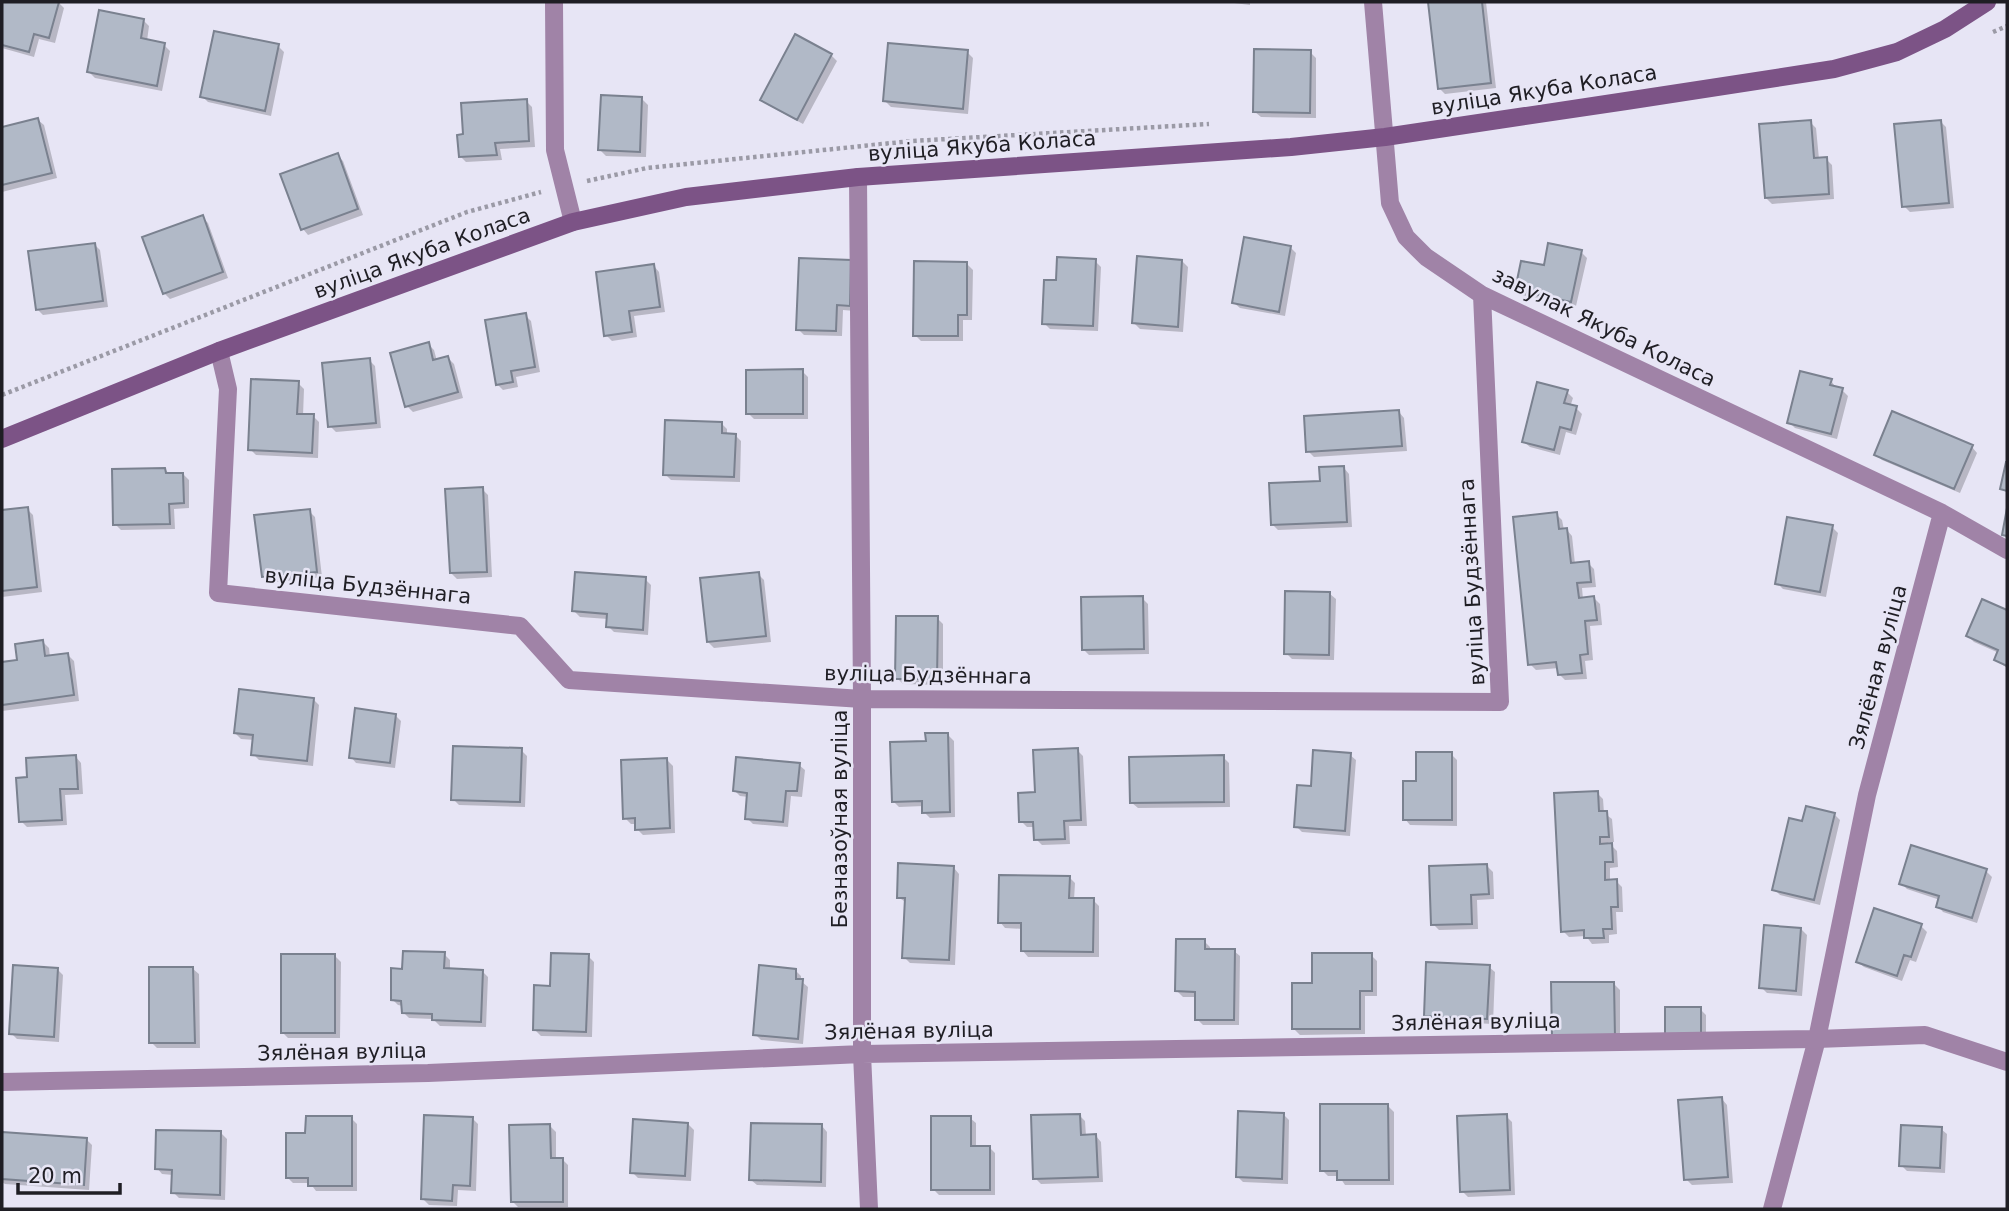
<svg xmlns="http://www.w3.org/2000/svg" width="2009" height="1211" font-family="'DejaVu Sans',sans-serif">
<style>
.shadow{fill:#0003}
.building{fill:#b1b9c7;stroke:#7a818f;stroke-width:2}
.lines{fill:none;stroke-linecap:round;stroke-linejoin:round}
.path{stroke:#9b9aa6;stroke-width:4.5;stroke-dasharray:3.5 3.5;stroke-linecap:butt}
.service{stroke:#a083a7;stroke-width:18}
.minor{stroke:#a083a7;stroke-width:18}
.secondary{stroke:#7c5386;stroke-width:18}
.labels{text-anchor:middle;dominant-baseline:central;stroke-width:5;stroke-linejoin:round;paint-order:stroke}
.street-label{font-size:21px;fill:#1f1e24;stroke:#e7e5f5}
</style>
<rect width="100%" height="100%" fill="#e7e5f5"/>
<!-- shadow -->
<path class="shadow" d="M2 2H58L64 8 55 43 39 39 34 57 2 48Z
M1226 2H1250V5Z
M1430 2H1486L1496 88 1445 94 1439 88Z
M143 20 149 26 147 41 164 45 170 51 162 91 95 78 89 72Z
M278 46 284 52 271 116 208 102 202 96Z
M967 52 973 58 968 114 891 107 885 101Z
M1310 52 1316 58V118L1261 117 1255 112Z
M831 55 837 61 803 124 768 105 762 99Z
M642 99 648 105 646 157 606 156 600 150Z
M526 101 532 107 535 147 500 149 502 160 466 162 460 156Z
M38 120 44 125 57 178 2 192V128Z
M1940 121 1946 127 1954 208 1910 212 1904 206Z
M1810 122 1816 128 1819 159H1826L1832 165 1834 199 1772 204 1766 198Z
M337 155 343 161 363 215 308 235 303 229Z
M202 217 208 223 228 278 170 299 164 293Z
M94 244 100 250 108 307 43 315 37 309Z
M1290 247 1296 253 1285 316 1240 308 1234 303Z
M1581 252 1587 258 1576 306 1522 295 1517 289 1545 268Z
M1095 261 1101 267 1098 331 1050 329 1044 323 1058 282Z
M1182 261 1188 267 1183 332 1140 329 1134 323Z
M851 262 855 311 843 310 842 336 804 335 798 329Z
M967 264 973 270 972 320H963V341H921L915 335Z
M654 266 659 272 665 312 634 316 637 337 612 341 606 335Z
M525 315 531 321 540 372 516 377 518 387 503 390 497 384Z
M428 344 434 350 437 361 448 358 454 364 463 398 413 412 407 406Z
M369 360 375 366 381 428 336 432 330 426Z
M802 371 808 377V419H754L748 413Z
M1802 373 1831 381 1832 382H1829L1826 393 1829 394 1832 382 1836 388 1842 390 1848 396 1837 439 1795 428 1789 422Z
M298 383 304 389 303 416H313L319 422 318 458 256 455 250 449Z
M1567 392 1573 398 1570 407 1576 408 1582 414 1576 435 1566 432 1560 455 1530 447 1524 442Z
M1399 412 1404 418 1407 451 1314 457 1308 451Z
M721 423 727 429V435H735L741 441 740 482 671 480 665 474Z
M1972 447 1977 453 1960 493 1882 460 1876 454Z
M1344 468 1349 474 1352 527 1278 530 1272 524 1321 483Z
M165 469 169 474H183L189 480V508L174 509 175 529 121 530 115 524Z
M482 489 488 495 492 577 457 579 451 573Z
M27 509 33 515 42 592 2 597V512Z
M309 511 315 517 322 577 269 583 263 577Z
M1556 514 1562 520 1564 530H1567L1572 536 1575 564 1588 563 1594 569 1596 587 1582 588 1583 599 1594 598 1600 604 1602 625 1590 626 1593 660 1585 661 1587 679 1565 680 1559 674V668L1536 670 1530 664Z
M1832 527 1838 533 1826 597 1783 589 1777 583Z
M758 574 764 580 771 642 714 648 708 642Z
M645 579 651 585 648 635 614 632 608 626V619L580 617 574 611Z
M1330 594 1336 599 1334 660 1292 659 1286 653Z
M1142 598 1148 604 1149 654 1089 655 1083 649Z
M1983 602 2007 612V668L1996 660 1999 653 1974 642 1968 636Z
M937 618 943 624V685L903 684 897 678Z
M43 642 49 648 50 657 68 655 74 661 79 701 2 711V663L19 661Z
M313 699 319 705 313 766 259 760 253 754 255 740 241 739 235 733Z
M395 715 401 721 395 768 356 763 351 757Z
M948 735 954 741 955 817 930 818 924 812V806L899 807 893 801 927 743Z
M521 750 527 756 525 807 459 805 453 799Z
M1077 750 1083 756 1087 826H1069L1070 844 1042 845 1036 839 1035 827H1027L1021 821 1036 793Z
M1451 754 1457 760V826L1410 825 1405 819 1418 783Z
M1350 755 1356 760 1350 836 1302 832 1296 826 1313 788Z
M76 757 81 763 83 794 65 795 67 825 27 827 21 821 29 779Z
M1223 757 1229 763 1230 807 1138 808 1132 803Z
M667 760 673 766 675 833 643 835 637 829V824H631L625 818Z
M799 765 805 770 802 797 791 796 788 827 753 824 747 818 749 797 740 796 734 790Z
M1597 793 1603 799 1604 813 1612 819 1614 842H1608L1617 851 1618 867 1610 868V881H1616L1622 887 1623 912H1616L1617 934 1609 935V943L1592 944 1586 936 1569 937 1563 931Z
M1834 814 1840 820 1820 905 1780 895 1774 889 1804 823Z
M1487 866 1493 872 1494 899 1477 900 1478 929 1439 930 1433 924Z
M954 868 959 874 955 965 910 963 904 957 907 903 898 897Z
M1986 871 1992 877 1977 923 1943 912 1938 906 1940 900 1907 889 1901 883Z
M1069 877 1075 883 1074 900H1093L1099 906V957H1028L1023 951V929L1005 928 1000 922Z
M1921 926 1927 932 1916 962 1910 960 1902 981 1864 967 1858 962Z
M1801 929 1807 935 1802 996 1767 993 1761 987Z
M1204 941 1210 947V950L1234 951 1240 956 1239 1025H1203L1197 1019V997H1183L1177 991Z
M444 954 450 960V970L482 971 488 977 486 1027 440 1026 433 1019 409 1018 403 1012V1006L398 1005 392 999 404 970Z
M1371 955 1377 961V996H1365V1034L1300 1035 1294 1029 1314 985Z
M335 956 341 962 340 1038H288L282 1032Z
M588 956 594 962 592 1037 541 1036 535 1030 552 988Z
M1489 967 1495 972 1493 1024 1432 1021 1426 1015Z
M57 969 63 975 59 1042 17 1039 11 1033Z
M193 969 199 974 200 1048H157L151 1042Z
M795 970 801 976V981L808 987 803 1044 761 1040 755 1034Z
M1614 984 1620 990V1043L1553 1037Z
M1700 1009 1706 1015V1039H1672Z
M1722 1099 1727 1105 1733 1183 1692 1185 1686 1179Z
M1388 1106 1394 1112V1185H1345L1339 1176H1328L1322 1170Z
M1283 1114 1289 1120 1288 1184 1243 1182 1238 1177Z
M1079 1115 1085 1121 1086 1136H1096L1101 1142 1103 1182 1041 1184 1035 1178Z
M1506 1116 1512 1122 1515 1195 1468 1197 1462 1191Z
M351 1118 357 1124V1191H316L310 1183H293L287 1177 307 1135Z
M472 1118 478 1124 476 1191 458 1190 457 1206 429 1205 423 1199Z
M970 1118 976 1123V1147H989L995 1153V1195H939L933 1189Z
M688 1124 694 1130 691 1181 638 1178 632 1172Z
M550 1126 556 1132V1159H562L568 1165V1207H518L512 1201Z
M822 1126 827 1132 826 1187 757 1185 751 1180Z
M1941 1129 1947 1134 1945 1173 1907 1171 1901 1165Z
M221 1133 227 1139 225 1200 179 1198 173 1192V1175L162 1174 157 1168Z
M2 1134 86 1139 92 1145 89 1190 5 1184 2 1182Z"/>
<!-- building -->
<path class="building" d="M2 2H59L49 38 34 34 29 52 2 45Z
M1428 2H1482L1491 83 1438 89Z
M99 10 144 19 141 38 165 43 157 86 87 72Z
M214 31 279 44 265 111 200 97Z
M795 34 832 54 797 120 760 100Z
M888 43 968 50 963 109 883 101Z
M1254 49 1311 50 1310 113 1253 112Z
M601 95 642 97 640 152 598 150Z
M527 99 529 141 495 143 497 155 459 157 457 135 463 134 461 103Z
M38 118 52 173 2 185V127Z
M1811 120 1814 158 1827 157 1829 194 1765 198 1759 124Z
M1941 120 1949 203 1902 207 1894 124Z
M338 153 358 209 301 230 280 174Z
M203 215 223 272 163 294 142 237Z
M1244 237 1291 246 1279 312 1232 303Z
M95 243 103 301 36 310 28 251Z
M1548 243 1582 250 1571 302 1515 290 1521 261 1544 265Z
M1137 256 1182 260 1178 327 1132 323Z
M1057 257 1096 259 1093 326 1042 324 1044 280H1056Z
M799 258 851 260 850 306 837 305 836 331 796 330Z
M914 261 967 262V315H958V336H913Z
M654 264 660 307 629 311 632 332 604 336 596 272Z
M526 313 535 367 511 371 513 382 496 385 485 320Z
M429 342 433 360 448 356 458 392 405 407 390 353Z
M370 358 376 423 328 427 322 363Z
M803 369V414H746V370Z
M1800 371 1832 379 1830 385 1843 388 1831 434 1787 423Z
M251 379 299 381 297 414H314L312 453 248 450Z
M1537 382 1568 390 1564 403 1577 406 1571 430 1560 427 1554 450 1522 442Z
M1399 410 1402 446 1306 452 1304 416Z
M1892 411 1973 445 1954 489 1874 455Z
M665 420 722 422V433L736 434 734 477 663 475Z
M2006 462H2007V491L2000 489Z
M1344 466 1347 522 1271 525 1269 483 1320 481 1319 467Z
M165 468 166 473H183L184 503 169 504 170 524 113 525 112 469Z
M483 487 487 572 450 573 445 489Z
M28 507 37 587 2 591V510Z
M2007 508V536L2002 535Z
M310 509 317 572 262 577 254 515Z
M1557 512 1559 529 1567 528 1571 563 1589 561 1591 582 1577 583 1579 598 1594 596 1597 620 1585 621 1588 654 1580 655 1582 673 1558 675 1556 662 1528 665 1513 517Z
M1787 517 1833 525 1820 592 1775 584Z
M575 572 646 577 643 630 606 627 607 614 572 611Z
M759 572 766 636 707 642 700 578Z
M1285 591 1330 592 1329 655 1284 654Z
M1143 596 1144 649 1082 650 1081 597Z
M1982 599 2007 610V666L1994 660 1998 650 1966 636Z
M896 616H938L937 679H895Z
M43 640 45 656 68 653 74 695 2 705V662L17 660 15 644Z
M239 689 314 698 307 761 251 755 253 735 234 733Z
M355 708 396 714 390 763 349 758Z
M925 733H948L950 812 922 813V801L892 802 890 742 926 741Z
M453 746 522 748 520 802 451 800Z
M1078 748 1081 820 1064 821 1065 839 1034 840 1033 822H1019L1018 793 1035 792 1033 750Z
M1313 750 1351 753 1345 831 1294 827 1297 785 1311 786Z
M1416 752H1452V820H1403V781H1416Z
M76 755 78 789H60L62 820 19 822 16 778 27 777 26 758Z
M1224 755V802L1130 803 1129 757Z
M736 757 800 763 797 791H786L783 822 745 819 747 793 733 791Z
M667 758 670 828 635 830V818L623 819 621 760Z
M1598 791 1599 811H1607L1609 837H1600V844L1612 843 1613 862H1605V880L1617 879 1618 907H1611L1612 929H1603L1604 938H1584V930L1561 932 1554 793Z
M1806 806 1835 813 1814 900 1772 890 1789 818 1802 821Z
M1911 845 1987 869 1972 918 1936 907 1939 896 1899 884Z
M898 863 954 866 949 960 902 958 905 898H897Z
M1487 864 1489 894 1471 895 1472 924 1431 925 1429 866Z
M999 875 1070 876 1069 898H1094L1093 952 1021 951V923H998Z
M1874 908 1922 924 1911 957 1904 955 1897 976 1856 962Z
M1764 925 1801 928 1796 991 1759 988Z
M1176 939H1205V949H1235L1234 1020H1195V992L1175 991Z
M403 951 445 952 444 968 483 970 481 1022 432 1020V1014L402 1013 401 1001 391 1000V968L402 969Z
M551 953 589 954 586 1032 533 1030 534 985 550 986Z
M1312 953H1372V991H1360V1029H1292V983H1312Z
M281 954H335V1033H281Z
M1426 962 1490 965 1487 1019 1424 1016Z
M13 965 58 968 54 1037 9 1034Z
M759 965 796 969V979H803L798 1039 753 1035Z
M149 967H193L195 1043H149Z
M1551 982H1614L1615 1038H1552Z
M1665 1007H1701V1034H1665Z
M1722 1097 1728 1177 1684 1180 1678 1100Z
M1320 1104H1388L1389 1180H1337V1171H1320Z
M1238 1111 1284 1113 1282 1179 1236 1177Z
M1080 1114 1081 1135 1096 1134 1098 1177 1033 1179 1031 1115Z
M1507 1114 1510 1190 1460 1192 1457 1116Z
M424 1115 473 1117 470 1186 453 1185 452 1201 421 1199Z
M306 1116H352V1186H308V1178H286V1133H305Z
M931 1116H971V1146H990V1190H931Z
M633 1119 688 1123 685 1176 630 1173Z
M751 1123 822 1124 821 1182 749 1180Z
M550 1124 551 1158H563V1202H511L509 1125Z
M1901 1125 1942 1127 1940 1168 1899 1166Z
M156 1130 221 1131 220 1195 171 1193 172 1170 155 1169Z
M2 1132 87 1138 84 1185 2 1179Z"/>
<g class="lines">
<!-- path -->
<path class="path" d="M1993 32 2007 26
M587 181 647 168 912 141 1209 124
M2 395 467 212 541 192"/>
<!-- service -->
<path class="service" d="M1772 1209 1817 1039"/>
<!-- minor -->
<path class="minor" d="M554 2 555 150 573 222
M1373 2 1390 203 1406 237 1426 257 1482 295 1942 513 2007 550
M858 177 862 699V1054L869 1209
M219 351 228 389 218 593 520 626 569 680 862 699 1500 702 1482 295
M1817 1039 1867 795 1942 513
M2 1082 428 1073 862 1054 1817 1039 1925 1035 2007 1062"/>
<!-- secondary -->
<path class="secondary" d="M2 439 219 351 573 222 686 197 858 177 1291 147 1385 137 1626 101 1834 69 1897 52 1945 29 1987 2"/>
</g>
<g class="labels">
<!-- street labels -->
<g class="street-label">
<text transform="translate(1544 90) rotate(-9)">вуліца Якуба Коласа</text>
<text transform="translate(982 146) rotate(-4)">вуліца Якуба Коласа</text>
<text transform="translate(422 253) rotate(-20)">вуліца Якуба Коласа</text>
<text transform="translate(1604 327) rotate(26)">завулак Якуба Коласа</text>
<text transform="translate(1472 582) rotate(-93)">вуліца Будзённага</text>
<text transform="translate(368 586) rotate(6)">вуліца Будзённага</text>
<text transform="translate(1878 667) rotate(-75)">Зялёная вуліца</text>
<text transform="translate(928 675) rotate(1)">вуліца Будзённага</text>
<text transform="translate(840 819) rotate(-90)">Безназоўная вуліца</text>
<text transform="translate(1476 1022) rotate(-1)">Зялёная вуліца</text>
<text transform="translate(909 1031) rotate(-1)">Зялёная вуліца</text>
<text transform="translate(342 1052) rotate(-1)">Зялёная вуліца</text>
</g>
</g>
<!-- border -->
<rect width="2009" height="1211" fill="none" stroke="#1f1e24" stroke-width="7"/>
<!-- scale -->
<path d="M18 1183v10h102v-10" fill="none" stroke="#1f1e24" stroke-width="3.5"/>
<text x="28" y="1183" font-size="21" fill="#1f1e24" stroke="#e7e5f5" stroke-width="5" paint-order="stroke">20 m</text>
</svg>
